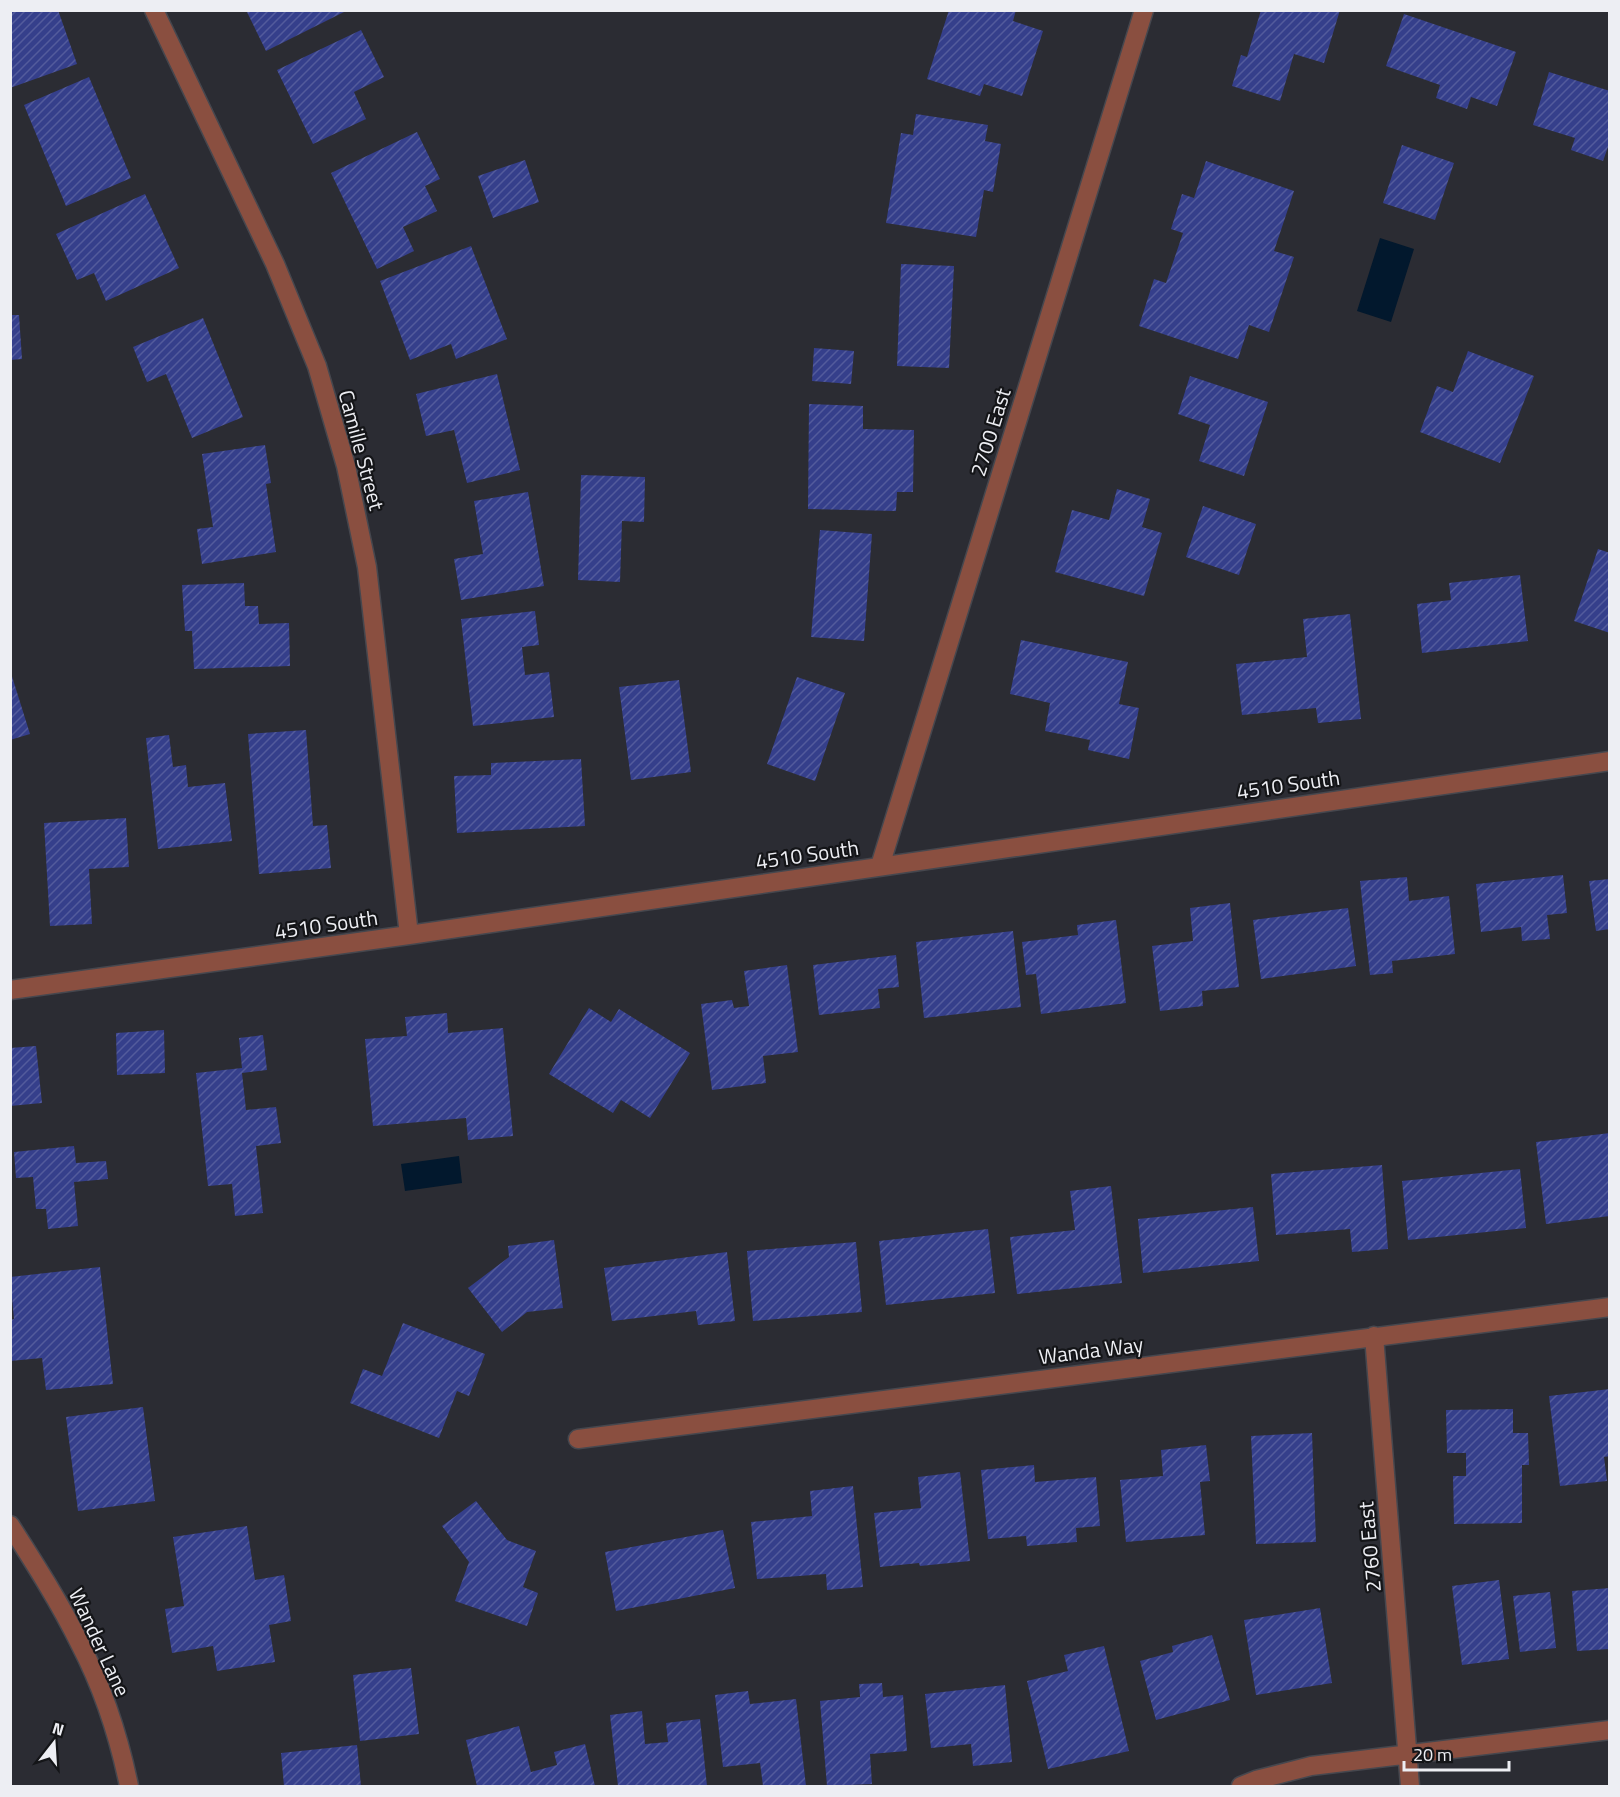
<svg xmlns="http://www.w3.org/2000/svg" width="1620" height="1797" font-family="'Titillium Web',sans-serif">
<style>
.water{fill:#02182d}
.building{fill:url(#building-hatch)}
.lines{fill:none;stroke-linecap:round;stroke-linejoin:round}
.street-casing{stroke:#46474e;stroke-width:21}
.street{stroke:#8a4f40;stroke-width:18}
.labels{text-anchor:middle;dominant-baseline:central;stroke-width:4.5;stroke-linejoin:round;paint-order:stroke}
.street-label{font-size:21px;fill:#edeef3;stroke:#141518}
</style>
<defs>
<pattern id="building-hatch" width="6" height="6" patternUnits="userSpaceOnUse" patternTransform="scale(1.5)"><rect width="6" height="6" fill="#353f8b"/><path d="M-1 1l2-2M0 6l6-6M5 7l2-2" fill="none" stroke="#535b9c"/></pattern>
</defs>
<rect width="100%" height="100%" fill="#2b2c33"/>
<!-- water -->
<path class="water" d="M1380 238 1414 249 1391 322 1357 311Z
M459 1156 462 1183 405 1191 401 1164Z"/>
<!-- building -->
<path class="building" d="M10 10H58L77 64 10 88Z
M246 10H348L266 51Z
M949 10H1016L1013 21 1043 31 1022 96 984 84 980 96 927 79Z
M1261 10H1340L1324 63 1294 54 1280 101 1232 86 1241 55 1247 57Z
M1404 14 1516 52 1497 106 1471 97 1467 109 1436 98 1440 85 1386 66Z
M361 30 384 77 354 92 366 119 313 144 277 70Z
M1549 72 1610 91V148L1608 147 1603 161 1571 150 1575 138 1533 125Z
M89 77 131 178 66 206 24 105Z
M916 114 988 125 985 141 1001 144 993 192 984 190 976 237 886 223 901 133 913 135Z
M417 132 440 179 425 186 437 211 403 227 414 251 377 269 331 173Z
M1402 145 1454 163 1435 220 1383 203Z
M525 160 539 202 493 218 478 176Z
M1206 161 1294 191 1274 251 1294 257 1269 332 1249 325 1238 359 1139 326 1154 279 1166 283 1183 233 1171 229 1182 194 1194 198Z
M145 194 179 268 106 301 94 273 77 280 56 234Z
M471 246 507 339 456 359 451 344 410 360 380 281Z
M901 264 954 266 949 368 897 366Z
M10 315H19L22 359 10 360Z
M203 318 243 417 192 438 166 374 147 382 133 347Z
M814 348 854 351 851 384 812 381Z
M1468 351 1534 376 1500 463 1420 432 1437 386 1453 392Z
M497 374 520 470 467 483 454 430 426 436 416 394Z
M1190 376 1268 402 1244 476 1199 461 1210 425 1178 414Z
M809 404 863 406V429L914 430 913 492H897L896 511 808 509Z
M265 445 271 483 266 484 276 552 202 564 197 529 213 527 202 454Z
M581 475 645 477 644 522 622 521 620 582 578 580Z
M1117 489 1150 499 1142 527 1162 533 1144 596 1055 572 1072 510 1109 520Z
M528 492 544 586 461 600 454 559 483 554 474 501Z
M1203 506 1256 524 1239 575 1186 557Z
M820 530 872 534 864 641 811 637Z
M1598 549 1610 553V633L1574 621Z
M1520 575 1528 641 1422 653 1417 604 1451 600 1449 583Z
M244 583 245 606H258L259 624 289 623 290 666 194 669 192 631H185L182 585Z
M535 611 539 645 522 647 525 675 549 672 554 717 473 726 461 619Z
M1350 614 1361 719 1318 723 1316 708 1242 715 1236 664 1307 657 1303 619Z
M1021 640 1128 662 1119 704 1139 708 1129 759 1088 750 1090 740 1045 731 1050 703 1010 694Z
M10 670 30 734 10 740Z
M797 677 845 693 815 781 767 764Z
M679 680 691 772 631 780 619 687Z
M306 730 313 826 327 825 331 868 259 874 248 734Z
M169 735 173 767 186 765 188 787 225 783 232 841 158 849 146 738Z
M581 759 585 826 457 833 454 776 491 775V763Z
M126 818 129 867 89 869 92 924 50 926 44 823Z
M1563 875 1567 913 1547 915 1550 939 1522 941 1521 927 1481 932 1476 884Z
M1407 877 1409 901 1449 896 1455 954 1392 961 1393 973 1370 975 1360 881Z
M1610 879V929L1596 931 1589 881Z
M1230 903 1239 987 1202 991 1203 1006 1160 1011 1152 946 1193 941 1190 908Z
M1348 908 1356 966 1261 979 1253 920Z
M1116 920 1126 1003 1041 1014 1036 974 1026 975 1022 942 1078 935 1077 925Z
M1013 931 1021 1007 924 1018 916 942Z
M896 955 899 987 878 989 880 1008 819 1015 813 965Z
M787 965 798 1052 763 1056 766 1083 712 1090 701 1004 732 1000 734 1008 749 1006 744 971Z
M589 1008 611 1022 619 1009 690 1053 650 1118 621 1100 613 1113 549 1074Z
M447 1013 448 1033 503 1028 513 1136 468 1140 466 1118 373 1126 365 1039 407 1036 405 1017Z
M164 1030 165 1073 117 1075 116 1033Z
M263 1035 267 1070 242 1073 246 1110 276 1107 281 1143 256 1146 263 1213 235 1216 232 1184 208 1186 196 1073 242 1068 239 1038Z
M36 1046 42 1103 10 1106V1048Z
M1610 1133V1216L1546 1224 1536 1142Z
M74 1146 76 1163 106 1161 108 1179 74 1182 78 1226 48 1229 46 1209H36L33 1177 16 1178 14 1152Z
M1382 1165 1388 1249 1352 1252 1350 1229 1276 1235 1271 1174Z
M1520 1169 1526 1228 1408 1240 1402 1181Z
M1111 1186 1122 1283 1017 1294 1010 1237 1075 1230 1070 1191Z
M1253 1207 1259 1261 1143 1273 1138 1219Z
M988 1229 995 1293 886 1305 879 1241Z
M554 1240 563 1308 527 1312 502 1332 468 1288 509 1257 508 1246Z
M856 1242 862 1312 753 1321 747 1251Z
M727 1252 735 1321 698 1325 696 1311 612 1321 604 1268Z
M100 1267 113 1384 46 1390 42 1358 10 1361V1320L14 1319 10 1277Z
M403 1323 485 1354 469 1396 457 1391 439 1438 350 1403 363 1369 382 1376Z
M1610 1389V1456L1604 1457 1607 1481 1560 1486 1549 1396Z
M143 1407 155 1501 78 1511 66 1417Z
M1513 1409V1433H1528L1529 1465H1522V1523L1454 1524 1453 1476H1466V1453H1447L1446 1410Z
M1312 1433 1316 1542 1256 1544 1251 1436Z
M1206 1445 1210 1481 1200 1482 1205 1535 1126 1542 1120 1480 1163 1476 1161 1450Z
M1034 1465 1035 1482 1096 1477 1100 1526 1076 1528 1077 1542 1027 1546 1026 1536 988 1539 981 1470Z
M960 1472 970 1561 920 1566 919 1563 880 1567 874 1513 921 1508 918 1477Z
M853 1486 863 1587 827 1590 826 1574 757 1579 751 1522 812 1516 810 1491Z
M476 1501 507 1540 536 1551 523 1587 538 1593 527 1626 455 1601 469 1562 442 1526Z
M247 1526 255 1580 284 1575 291 1621 269 1625 275 1662 217 1671 213 1646 172 1653 165 1609 184 1606 173 1537Z
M723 1530 735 1588 616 1611 605 1552Z
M1499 1580 1509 1659 1462 1665 1452 1586Z
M1610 1588V1649L1577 1651 1572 1591Z
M1550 1592 1556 1648 1520 1652 1513 1596Z
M1320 1608 1332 1683 1256 1695 1244 1620Z
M1212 1635 1230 1700 1156 1720 1140 1661 1173 1652 1172 1646Z
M1104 1646 1129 1751 1048 1769 1027 1681 1068 1671 1064 1655Z
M411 1668 419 1734 360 1741 353 1675Z
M882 1683 883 1697 903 1695 907 1751 870 1754 872 1784 827 1786 820 1701 860 1697 859 1684Z
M1005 1685 1012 1762 973 1766 971 1744 931 1748 925 1694Z
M748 1691 750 1704 796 1699 806 1786H763L760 1763 723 1767 715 1695Z
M642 1711 645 1744 668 1742 666 1723 700 1719 707 1786H618L610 1715Z
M519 1726 531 1772 557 1765 554 1752 585 1744 595 1786H477L466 1740Z
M357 1745 361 1786H284L281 1753Z"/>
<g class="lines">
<defs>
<path id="street" d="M154 10 275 264 317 366 346 466 367 567 409 935
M880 866 1144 10
M10 990 409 935 1610 761
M1374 1336 1410 1786
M578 1439 1610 1307
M10 1525C35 1564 60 1603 80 1644 103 1688 119 1738 129 1786
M1241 1786 1256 1780 1311 1766 1610 1730"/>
</defs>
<!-- street casing -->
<use href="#street" class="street-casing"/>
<!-- street -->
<use href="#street" class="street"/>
</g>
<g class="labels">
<!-- street labels -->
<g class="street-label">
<text transform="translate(990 432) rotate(-73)">2700 East</text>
<text transform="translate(362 450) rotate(75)">Camille Street</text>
<text transform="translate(1288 784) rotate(-8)">4510 South</text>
<text transform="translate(807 854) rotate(-8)">4510 South</text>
<text transform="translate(326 924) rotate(-8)">4510 South</text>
<text transform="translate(1091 1350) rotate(-7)">Wanda Way</text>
<text transform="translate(1369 1547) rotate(-95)">2760 East</text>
<text transform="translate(100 1642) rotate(65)">Wander Lane</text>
</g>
</g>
<!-- border -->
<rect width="1620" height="1797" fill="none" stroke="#edeef3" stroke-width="24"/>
<!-- north arrow -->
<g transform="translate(54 1743) rotate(17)" stroke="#141518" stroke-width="4.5" paint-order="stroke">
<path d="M0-4.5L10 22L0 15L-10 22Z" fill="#edeef3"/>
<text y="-9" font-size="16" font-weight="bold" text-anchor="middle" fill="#edeef3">N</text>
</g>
<!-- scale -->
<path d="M1404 1761v9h105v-9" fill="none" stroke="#edeef3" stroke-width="3"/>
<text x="1413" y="1761" font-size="18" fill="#edeef3" stroke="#141518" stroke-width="4.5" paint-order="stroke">20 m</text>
</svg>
